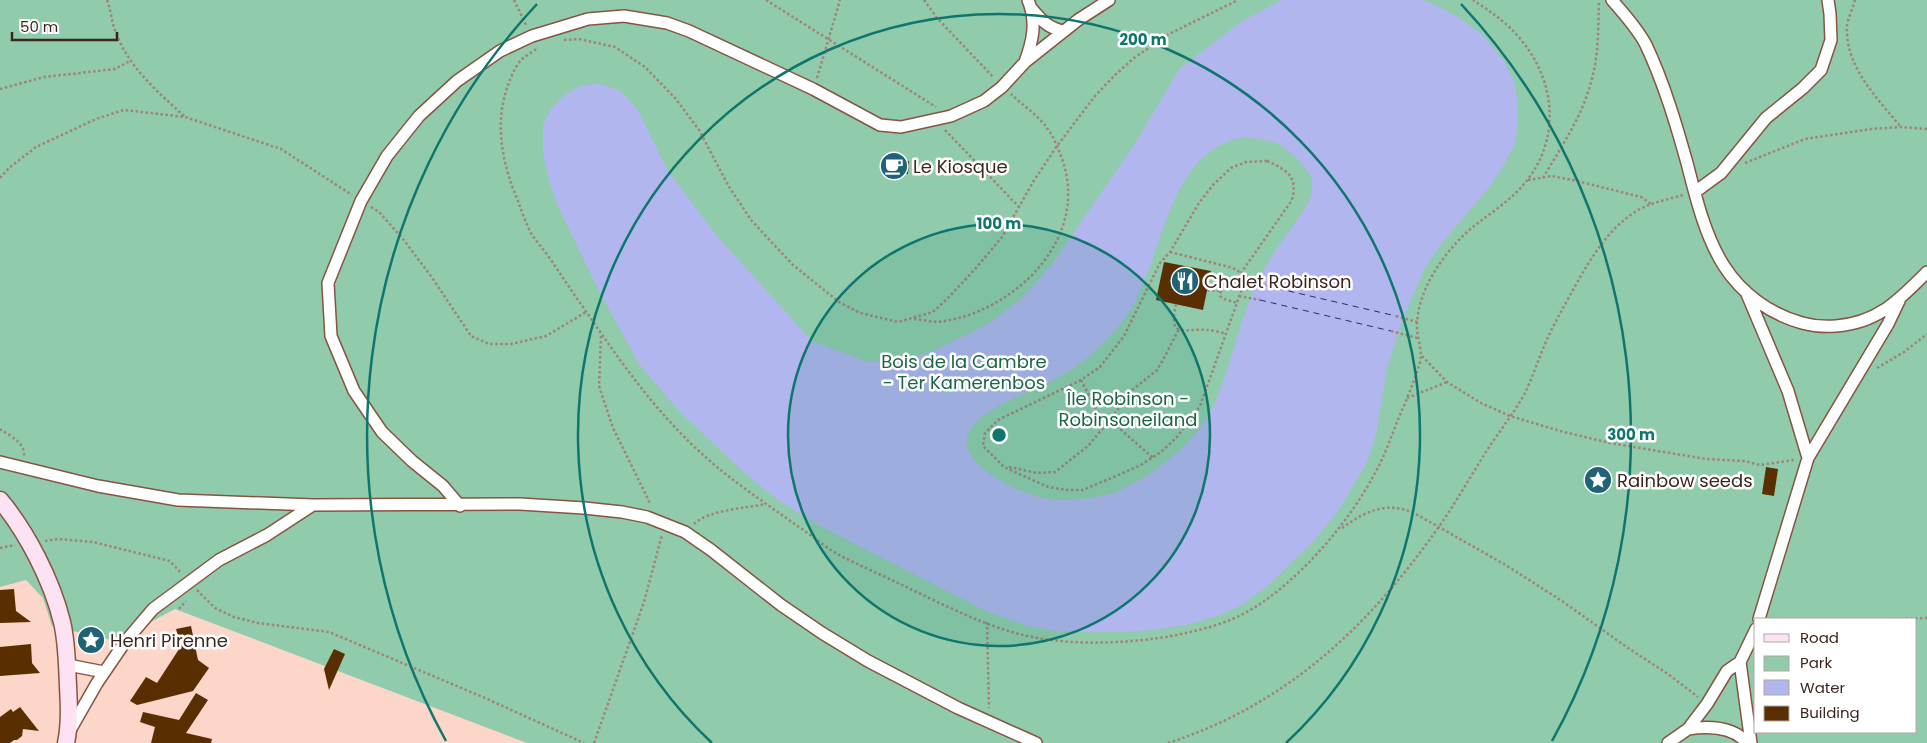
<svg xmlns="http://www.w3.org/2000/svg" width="1927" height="743" font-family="Poppins,sans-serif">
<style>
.green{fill:#90cbab;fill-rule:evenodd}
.water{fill:#b1b6ee;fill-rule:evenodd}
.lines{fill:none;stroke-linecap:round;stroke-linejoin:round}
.ferry{stroke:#2d296b;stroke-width:1;stroke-dasharray:6 5;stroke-linecap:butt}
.building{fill:#592f02}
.street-casing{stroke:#875442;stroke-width:14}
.secondary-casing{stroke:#875442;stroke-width:19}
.path{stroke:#a18378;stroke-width:2.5;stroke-dasharray:2.5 2.5;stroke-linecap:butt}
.street{stroke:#fff;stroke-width:11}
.secondary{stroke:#fde2f4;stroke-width:16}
.ring{fill:none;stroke:#0f766e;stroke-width:2.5}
.labels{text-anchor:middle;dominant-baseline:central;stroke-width:5;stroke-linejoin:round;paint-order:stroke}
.poi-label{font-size:18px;fill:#3c261e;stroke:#fff;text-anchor:start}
.park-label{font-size:18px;fill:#1c6545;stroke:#fff}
.centre{fill:#0f766e;stroke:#fff;stroke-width:2.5}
.ring-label{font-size:15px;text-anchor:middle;font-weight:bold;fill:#0f766e;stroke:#fff;stroke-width:5;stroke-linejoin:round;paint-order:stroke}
</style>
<rect width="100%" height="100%" fill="#fbd6c9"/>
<!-- green -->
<path class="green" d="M0 0H1927V743H527L175 609 115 641 52 626 43 598 26 580 0 587ZM1756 619H1916V732H1756Z"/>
<!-- water -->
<path class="water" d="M1282 0H1422L1429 2 1453 14 1482 34 1504 61 1515 84 1518 106V126L1515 143 1505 163 1487 190 1445 239 1425 267 1401 324 1387 368 1376 435 1367 462 1338 511 1313 542 1270 584 1243 604 1220 615 1191 624 1154 630 1122 632H1059L1024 625 988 612 816 524 778 500 747 475 678 410 639 364 595 283 558 206 550 184 543 153V125L550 110 562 97 581 85 600 84 621 91 638 110 668 171 717 236 812 341 869 362 927 354 988 324 1022 298 1056 259 1139 137 1179 69 1242 21ZM1246 137C1256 139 1267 140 1277 143 1286 147 1308 168 1311 177 1313 183 1312 193 1310 198 1305 210 1297 220 1290 230 1278 246 1267 263 1258 280 1239 321 1231 367 1213 407 1196 443 1144 484 1107 495 1091 499 1075 500 1059 500 1035 500 1003 484 985 470 932 429 1008 401 1039 387 1052 381 1065 374 1076 366 1096 353 1112 335 1126 317 1165 262 1164 149 1246 137Z"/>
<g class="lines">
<!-- ferry -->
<path class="ferry" d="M1267 286 1396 316
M1260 300 1391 331"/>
</g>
<!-- building -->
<path class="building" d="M882 159 909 161 908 174 881 172Z
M1164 262 1211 271 1203 310 1156 300Z
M1766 467 1778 469 1774 496 1762 494Z
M14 589 16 611 31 622 0 623V590Z
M191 626 198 660 209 668 193 691 137 705 130 701 146 677 157 683 181 646 176 629Z
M31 644 32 663 40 673 0 676V647Z
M334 649 345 654 329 690 324 669Z
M196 693 208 700 186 733 212 739 211 743H151L155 727 140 722 143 712 179 720Z
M20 707 39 731 23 729 22 736 17 740H14L10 743H0V717L11 709 13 712Z"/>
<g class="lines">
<defs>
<path id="street" d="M1612 0C1624 14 1638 29 1646 45 1664 83 1676 124 1687 163 1696 198 1705 236 1724 266 1742 294 1770 314 1802 323 1813 326 1824 327 1836 326 1878 323 1899 300 1927 272
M1032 9C1041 20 1049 29 1064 31
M1025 62C1033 40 1037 22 1028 0
M1695 192 1721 173 1766 118 1803 88 1821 70 1831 40 1830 14 1828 0
M1747 294 1788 391 1808 458
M0 462 98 486 178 500 313 505 520 504 584 508 622 512 647 517 685 532 711 550 781 605 822 633 868 661 958 708 1036 743
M460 506 443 486 412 461 382 432 354 391 331 336 328 283 361 201 387 156 419 116 457 81 500 51 532 36 588 19 624 16 667 23 689 31 813 89 880 125 901 127 951 116 984 101 1002 87 1025 62 1078 20 1109 0
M1759 619 1808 458 1888 324 1899 301
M68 665 104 672
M1688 729C1708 726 1733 726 1747 743
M69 732 97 683 125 642 153 609 219 560 267 535 313 505
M1668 743 1688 729 1707 704 1727 671 1740 662
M1751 743 1740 662 1756 629"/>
<path id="secondary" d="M0 500C27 532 52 581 62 622 67 643 67 665 68 686 69 705 70 724 66 743"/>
</defs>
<!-- street casing -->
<use href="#street" class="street-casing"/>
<!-- secondary casing -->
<use href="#secondary" class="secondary-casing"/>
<!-- path -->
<path class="path" d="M107 0C111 10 111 20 115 30 128 67 156 90 184 116
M514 0 527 27
M766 0 936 107
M924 0 937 18 994 78
M1855 0C1853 8 1848 18 1847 26 1845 67 1877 98 1901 127
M564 40 579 39 615 47 645 67 675 98 699 130 728 185 751 220 793 265 839 302 860 313 898 322 933 312 948 298 976 268 1002 237 1033 182 1057 146 1095 96 1115 75 1134 58 1169 34 1238 0
M536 49C531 53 525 56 521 60 515 67 511 77 508 85 494 124 502 163 518 201 522 212 526 224 532 235 537 242 543 249 549 257 561 275 573 293 585 310 620 361 655 411 701 453 730 480 764 502 796 525 809 533 821 544 834 552 855 564 878 573 900 584 938 602 978 623 1019 634 1065 646 1119 644 1166 637 1193 632 1220 626 1245 613 1295 586 1349 523 1375 473 1384 457 1390 440 1397 422 1405 403 1414 383 1420 362 1423 351 1417 339 1417 326 1417 294 1439 260 1461 238 1480 218 1506 206 1524 184 1560 142 1557 84 1522 41 1508 23 1491 12 1473 0
M817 78 840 0
M0 89 44 77 115 69 130 61
M945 130 1019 207
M1267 161C1288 170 1298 177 1292 200L1241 273 1244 283 1200 406 1177 437 1161 452 1139 466 1083 490H1067L1048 487 1004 467 983 446 985 433 998 420 1081 380 1100 367 1124 336 1160 263 1170 252 1199 203 1213 185 1231 168 1246 162Z
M1745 163 1805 139 1871 129 1901 127 1927 129
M0 178 9 168 36 147 96 119 124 110 185 117 281 149 352 195
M1543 178C1561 147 1582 117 1591 82 1599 56 1598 28 1599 1
M1528 180 1552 176 1577 181 1641 197 1651 204
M371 207 379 212 403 239 433 279 471 336 489 344H511L546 336 586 312
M1170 252 1233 268 1241 273
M1244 283H1252L1267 286
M1207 290 1221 291 1222 287 1229 286 1242 288
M1221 291 1220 296 1224 299 1237 303
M1239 296 1260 300
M1176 304C1168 340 1184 328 1207 330 1213 330 1220 332 1226 334
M1396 316 1417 322
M914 319C924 320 935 323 945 321 1018 309 1090 236 1062 159 1058 148 1054 137 1047 128 1038 115 1022 105 1011 94
M1391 331 1417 338
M601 336 599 386 613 428 649 501V504
M1422 356 1447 382 1481 403 1510 416 1560 431 1610 443 1706 459 1744 461 1760 465 1794 460
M1877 368 1904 352 1927 334
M1081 380 1098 413 1110 420 1153 458
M1407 398 1447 382
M0 429C10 436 25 442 24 456
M1009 467 1037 473 1055 472 1088 446 1110 420 1131 391 1157 370 1164 358 1179 329
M694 524C708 510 746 508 766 504
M1342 528C1366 511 1386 501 1414 513L1504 564 1562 601 1628 648 1668 674 1698 697
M45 541 58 539 93 542 170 561 182 574
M0 548 15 545
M197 590 215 608 234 617 258 623 329 632 485 698 584 743
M179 609 186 601
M1895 619 1927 618
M987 622 989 708
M594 743 644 602 662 535
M1168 743C1286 705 1368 627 1438 528 1455 504 1469 479 1484 455 1497 434 1513 415 1525 393 1534 374 1540 354 1549 335 1555 322 1562 310 1569 297 1586 267 1603 234 1632 214 1647 203 1666 200 1683 195"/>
<!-- street -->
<use href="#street" class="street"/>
<!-- secondary -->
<use href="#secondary" class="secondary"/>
</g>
<!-- distance rings -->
<circle cx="999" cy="435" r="211" fill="#0f766e" fill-opacity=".12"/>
<g class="ring">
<circle cx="999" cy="435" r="211"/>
<path d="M712 743A421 421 0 1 1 1286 743"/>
<path d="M446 741A632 632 0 0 1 537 4M1461 4A632 632 0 0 1 1552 741"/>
</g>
<!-- icons -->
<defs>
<symbol id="cafe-disc" viewBox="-11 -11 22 22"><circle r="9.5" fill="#216376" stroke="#fff"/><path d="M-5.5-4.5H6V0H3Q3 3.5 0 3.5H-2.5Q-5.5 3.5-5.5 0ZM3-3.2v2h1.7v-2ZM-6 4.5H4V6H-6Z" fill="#fff"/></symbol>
<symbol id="restaurant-disc" viewBox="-11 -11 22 22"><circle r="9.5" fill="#216376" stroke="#fff"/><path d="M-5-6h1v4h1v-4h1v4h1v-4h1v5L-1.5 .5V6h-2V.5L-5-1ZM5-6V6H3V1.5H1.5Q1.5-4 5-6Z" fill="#fff"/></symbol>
<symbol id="sight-disc" viewBox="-11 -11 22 22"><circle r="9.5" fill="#216376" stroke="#fff"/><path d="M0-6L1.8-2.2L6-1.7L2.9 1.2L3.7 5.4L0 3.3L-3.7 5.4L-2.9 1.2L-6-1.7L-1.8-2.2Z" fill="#fff"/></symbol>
</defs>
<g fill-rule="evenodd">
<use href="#cafe-disc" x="878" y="150" width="32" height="32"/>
<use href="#restaurant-disc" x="1169" y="265" width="32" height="32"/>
<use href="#sight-disc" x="1582" y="464" width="32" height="32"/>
<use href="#sight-disc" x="75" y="624" width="32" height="32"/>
</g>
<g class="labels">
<!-- poi labels -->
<g class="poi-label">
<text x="913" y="166">Le Kiosque</text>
<text x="1204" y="281">Chalet Robinson</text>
<text x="1617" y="480">Rainbow seeds</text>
<text x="110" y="640">Henri Pirenne</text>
</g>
<!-- park labels -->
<g class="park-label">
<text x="964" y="361">Bois de la Cambre<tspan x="964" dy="21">- Ter Kamerenbos</tspan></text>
<text x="1128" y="398">Île Robinson -<tspan x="1128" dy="21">Robinsoneiland</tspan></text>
</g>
</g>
<circle cx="999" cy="435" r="8" class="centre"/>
<g class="ring-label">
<text x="1143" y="45">200 m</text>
<text x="999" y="229">100 m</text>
<text x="1631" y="440">300 m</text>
</g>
<!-- legend -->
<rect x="1754" y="618" width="162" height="115" fill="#ffffff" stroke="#b1a8a5"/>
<rect x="1764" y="634" width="25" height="8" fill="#fde2f4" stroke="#b1a8a5"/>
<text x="1800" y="643" font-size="15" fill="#3c261e">Road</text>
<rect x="1764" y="656" width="25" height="15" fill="#90cbab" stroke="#b1a8a5"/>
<text x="1800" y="668" font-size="15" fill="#3c261e">Park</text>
<rect x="1764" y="680" width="25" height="15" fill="#b1b6ee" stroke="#b1a8a5"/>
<text x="1800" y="693" font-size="15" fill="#3c261e">Water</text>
<rect x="1764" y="706" width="25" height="15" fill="#592f02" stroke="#b1a8a5"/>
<text x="1800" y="718" font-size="15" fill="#3c261e">Building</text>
<!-- scale -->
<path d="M12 32v8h105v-8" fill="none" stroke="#3c261e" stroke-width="2.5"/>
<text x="20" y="32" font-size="15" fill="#3c261e" stroke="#ffffff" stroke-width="4" paint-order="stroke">50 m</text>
</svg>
